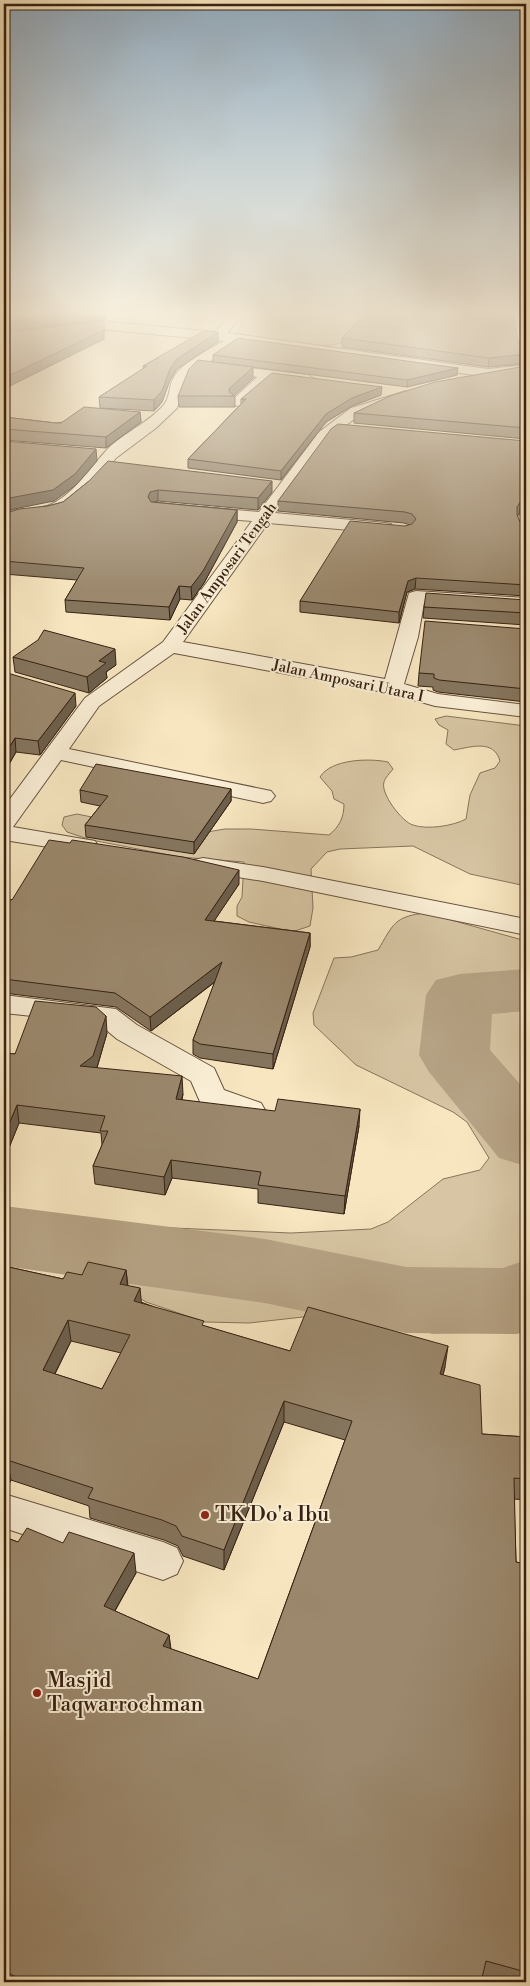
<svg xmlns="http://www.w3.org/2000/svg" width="530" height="1986" font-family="'Libre Bodoni',serif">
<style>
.green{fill:#d7c5a3;stroke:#88745b}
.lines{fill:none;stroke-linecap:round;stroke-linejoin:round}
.river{fill:#b6a385;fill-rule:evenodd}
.street-casing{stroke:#68533e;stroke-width:2}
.street{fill:#faefd6;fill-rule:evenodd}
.wall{fill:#85755e;stroke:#382213;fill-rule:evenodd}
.shaded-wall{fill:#6c5f4c;stroke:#382213}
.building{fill:#9b886d;stroke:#382213;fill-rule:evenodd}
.poi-dot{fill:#8f2418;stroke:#faefd6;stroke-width:2}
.labels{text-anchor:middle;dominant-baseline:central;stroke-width:4;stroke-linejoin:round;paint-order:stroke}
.far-street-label{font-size:15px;fill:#382213;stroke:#faefd6}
.near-poi-label{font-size:21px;fill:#382213;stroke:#faefd6;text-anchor:start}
</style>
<rect width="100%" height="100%" fill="#f7e6c0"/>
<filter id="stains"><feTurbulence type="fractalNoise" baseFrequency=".004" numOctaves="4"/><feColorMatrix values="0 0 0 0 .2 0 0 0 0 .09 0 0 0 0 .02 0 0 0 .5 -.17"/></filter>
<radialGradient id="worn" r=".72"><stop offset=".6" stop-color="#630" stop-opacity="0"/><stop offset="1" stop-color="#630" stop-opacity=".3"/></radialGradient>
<!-- green -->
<path class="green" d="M254 312H374L348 329V338C332 356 260 338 236 335L243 320Z
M446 716 526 726V886L470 874 413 846 340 849 327 852 311 869 313 908 310 926 295 931 280 929 249 922 237 916V906L242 897 244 862 180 857 91 840 67 832 62 825 64 817 77 814 150 829 195 834 225 829H251L329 835C339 827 344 818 344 804L334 799 332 791 320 777C331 759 369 758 388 762L393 769C390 773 385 778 384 782 380 793 402 822 413 825 427 830 453 826 466 819L470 795 480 773 495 768 500 761C494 739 471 747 454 750L446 744 448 730 439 725 435 719Z
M426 913 526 941V1332L432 1333 365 1320 312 1316 249 1323 205 1322 146 1302 128 1291 125 1275 133 1237 150 1227 291 1233 371 1229 388 1222 443 1179 480 1170 489 1158 467 1122 453 1112 356 1065 314 1025 313 1013 334 958 351 957 378 950C393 925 394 916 426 913Z"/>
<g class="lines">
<!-- river -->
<path class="river" d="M526 969V1011L492 1014 490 1050 526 1091V1166L499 1158 429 1072 419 1055 426 995 436 980 460 974Z
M4 1206 265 1239 406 1267 503 1268 526 1260V1331L517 1334 406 1333 265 1303 4 1266Z"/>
<defs>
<path id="street" d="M233 312H245L227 333 488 369 526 365V373L488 377 238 342 189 376 177 408 156 428 116 458 97 483 71 506 55 515 20 519 4 525V513C19 507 38 511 52 504 75 492 88 471 104 453 118 436 145 425 161 408 171 399 168 387 174 377 182 363 210 349 224 341L100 329 4 341V333L100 321 215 332Z
M512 312H524L526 355 519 351Z
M217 364 308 375 315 379 308 383 272 379 242 405 237 406 230 402 257 377 212 371 210 368 212 365Z
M406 391 411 392 413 395 411 398 361 414 329 438 275 513 385 523 391 524 394 528 391 532 385 533 268 523 183 642 385 679 409 593 416 591 526 598V610L424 603 418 637 404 684 438 694 526 705V717L435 706 389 693 174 653 99 706 69 749 271 791 275 796 271 801 263 803 61 760 13 827 95 841 98 846 95 851 86 853 4 840V807L85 698 163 642 252 521 201 517 195 516 193 512 195 508 201 507 259 512 319 432 351 408Z
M526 513V533L520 532C516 526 516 520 520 514Z
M203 858 263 867 526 919V935L263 881 194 870 191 865 194 860Z
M4 995 116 1009 137 1025 214 1068 224 1090 261 1103 265 1110 261 1117 250 1120 201 1104 191 1081 117 1039 98 1023 4 1013Z
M4 1494 163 1542 177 1548 183 1561 177 1574 163 1580 4 1528Z"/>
</defs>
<!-- street casing -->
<use href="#street" class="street-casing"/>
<!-- street -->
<use href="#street" class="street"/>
</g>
<!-- wall -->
<path class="wall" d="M218 332V342L177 369 170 380 162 402 154 411 100 408 99 397 143 369V366Z
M342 338 518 342 526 347V364L488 367 342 347Z
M213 355 457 375 407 387 213 362Z
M526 366V439L354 423V413Z
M253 378 234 395 235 396V407H179L178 396Z
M381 395 352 406 326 422 281 480 188 468V459L241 404V399Z
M140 412 141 422 106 448 4 440V417L56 423Z
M526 441V512H520L517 516 520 522 526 523V597V596L415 589 407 592 399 623 300 612V601L405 526 410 525 404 523 278 511V501Z
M89 481 272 492 258 510 158 501 153 502 237 510V522L204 583 192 600 180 599 170 620 66 612 65 600 77 580 4 574V514L48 506 63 502Z
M526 600V626V625L423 618 424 607Z
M526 629V702L438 692 433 690V687L418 686 419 673Z
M13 657 116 665 106 672 107 678 89 693 15 672Z
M4 672 76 706 40 755 16 752 4 773Z
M231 789V801L194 854 86 837 85 825 100 806 81 802 80 790Z
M239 884 214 921 310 933V947L273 1069 200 1058 193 1054V1040L215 982 151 1031 116 1007 4 993V994V899L12 900Z
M107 1033 97 1068 183 1094 182 1100 359 1126 344 1214 258 1203V1189L172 1178 165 1195 95 1184 93 1166 102 1145 101 1133 19 1123 4 1160V1053L15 1054Z
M4 1266 63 1279 82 1275 126 1270 128 1286 141 1302 204 1326 290 1351 445 1367 443 1375 482 1434 526 1437V1500L514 1499 516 1562 526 1564V1982H498L482 1978 481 1982H4V1537L18 1542 136 1573 115 1611 169 1635 171 1649 258 1679 345 1440 284 1422 224 1570 183 1556 178 1546 164 1540 90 1518 89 1506 11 1480 5 1492 4 1491ZM71 1341 121 1353 102 1389 55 1374Z"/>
<!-- shaded-wall -->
<path class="shaded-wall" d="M91 312H106L105 320 4 331V322Z
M104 322V339L4 389V378Z
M218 332V342L177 369 170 380 162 402 154 411V400L170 369 177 359Z
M526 354V363L488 367 489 358Z
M253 367V378L234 396H229V389Z
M458 368 457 375 407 387V380Z
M382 387 381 395 352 406 326 422 281 480V471L326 414 352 398Z
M140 412 141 422 106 448V437Z
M96 449 97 461 76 485 54 501 4 511V499Z
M272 481V492L258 510V498Z
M158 490V501L150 503 148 497 150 492Z
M521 501 520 512 516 518 517 507Z
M237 510V522L204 583 192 600 191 587Z
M416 578 415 589 407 592 399 623V612L408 581Z
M179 586 180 599 170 620 169 607Z
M115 649 116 665 106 672 107 678 89 693 87 677 99 661Z
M75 693 76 706 40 755 38 741Z
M15 738 16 752 4 773V756Z
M231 789V801L194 854V842Z
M239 870V884L206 933 205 920Z
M310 933V947L273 1069V1054Z
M222 962V976L151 1031 150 1017Z
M106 1016 107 1033 95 1074 80 1066Z
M182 1076 183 1094 177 1117 176 1099Z
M17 1105 19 1123 4 1160V1136Z
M360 1109 359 1126 344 1214 345 1196Z
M171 1160 172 1178 165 1195 164 1177Z
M126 1270 128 1291 120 1284Z
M140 1288 142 1309 134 1301Z
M68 1320 71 1341 46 1391 43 1370Z
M448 1346 445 1367 437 1395 440 1374Z
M284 1401V1422L224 1570V1550Z
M7 1460 11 1480 5 1492 4 1484V1466Z
M134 1553 136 1573 106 1626 104 1606Z
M169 1635 171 1654 163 1646Z"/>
<!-- building -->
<path class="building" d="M28 312H91L4 322V314Z
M368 312H513L518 342 526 347V354L489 358 342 338Z
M99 321 104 322V330L4 378V333Z
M204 331 218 332 177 359 170 369 162 391 154 400 99 397 147 366H143Z
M238 338 458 368 407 380 213 355Z
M198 360 253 367 229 389V392L235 396H178L189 369Z
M526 366V428L354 413 390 396 435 382Z
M272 373 382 387 352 398 326 414 281 471 188 459 246 399H241Z
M84 407 140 412 106 437 4 429V417L56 423H61Z
M338 424 526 441V501H521L517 507V515L520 522 526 523V585L416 578 408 581 399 612 300 601 350 521 405 526 412 524 416 519 412 514 405 512 278 501 331 429Z
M4 441 96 449 75 474 53 490 4 499Z
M108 461 272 481 258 498 158 490 150 492 148 497 151 502 237 510 203 571 191 587 179 586 169 607 65 600 84 568 4 561V514L19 509 48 506 63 502 89 481Z
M426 593 526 600V613L424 607Z
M425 621 526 629V689L439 680 434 678V674L419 673Z
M44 630 115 649 99 661 106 663 87 677 13 657 38 640Z
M4 672 75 693 38 741 15 738 4 756Z
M96 764 231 789 194 842 85 825 108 796 80 790Z
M49 840 70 843 72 840 183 857 239 870 205 920 310 933 273 1054 200 1044 193 1040 222 962 150 1017 115 993 4 979V899L12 900Z
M35 1001 96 1007 106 1016 93 1056 80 1066 182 1076 176 1099 275 1111 278 1099 360 1109 345 1196 258 1185 261 1172 171 1160 164 1177 93 1166 108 1131H100L105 1116 17 1105 4 1136V1053L15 1054Z
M88 1262 126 1270 120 1284 140 1288 134 1301 204 1321 202 1325 290 1351 308 1307 448 1346 440 1374 480 1385 482 1434 526 1437V1479L514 1478 516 1562 526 1564V1972L486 1961 481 1982H27L4 1971V1537L18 1542 27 1528 63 1543 69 1532 134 1553 104 1606 169 1635 163 1646 258 1679 352 1421 284 1401 224 1550 182 1536 176 1526 162 1520 88 1498 93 1488 7 1460 4 1466V1266L63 1279 67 1272 82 1275ZM68 1320 130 1335 102 1389 43 1370Z"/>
<!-- sky -->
<linearGradient id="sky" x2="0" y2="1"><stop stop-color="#94adc0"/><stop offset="0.53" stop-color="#fbf4e3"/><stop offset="1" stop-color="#fbf4e3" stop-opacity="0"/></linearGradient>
<rect width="530" height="590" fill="url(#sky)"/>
<!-- markers -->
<g class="poi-dot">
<circle cx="205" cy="1515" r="5"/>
<circle cx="37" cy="1693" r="5"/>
</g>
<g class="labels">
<!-- far-street labels -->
<g class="far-street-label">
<text transform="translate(227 568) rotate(-54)">Jalan Amposari Tengah</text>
<text transform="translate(348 681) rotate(12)">Jalan Amposari Utara I</text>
</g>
<!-- near-poi labels -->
<g class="near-poi-label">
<text x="215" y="1515">TK Do'a Ibu</text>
<text x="47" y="1681">Masjid<tspan x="47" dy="24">Taqwarrochman</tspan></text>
</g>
</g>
<!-- margin -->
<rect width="530" height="1986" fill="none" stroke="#f7e6c0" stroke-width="20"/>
<rect x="5" y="5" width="520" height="1976" fill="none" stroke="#382213" stroke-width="2.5"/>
<rect x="10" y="10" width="510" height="1966" fill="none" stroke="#382213"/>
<rect width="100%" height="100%" filter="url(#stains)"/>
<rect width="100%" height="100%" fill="url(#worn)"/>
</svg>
